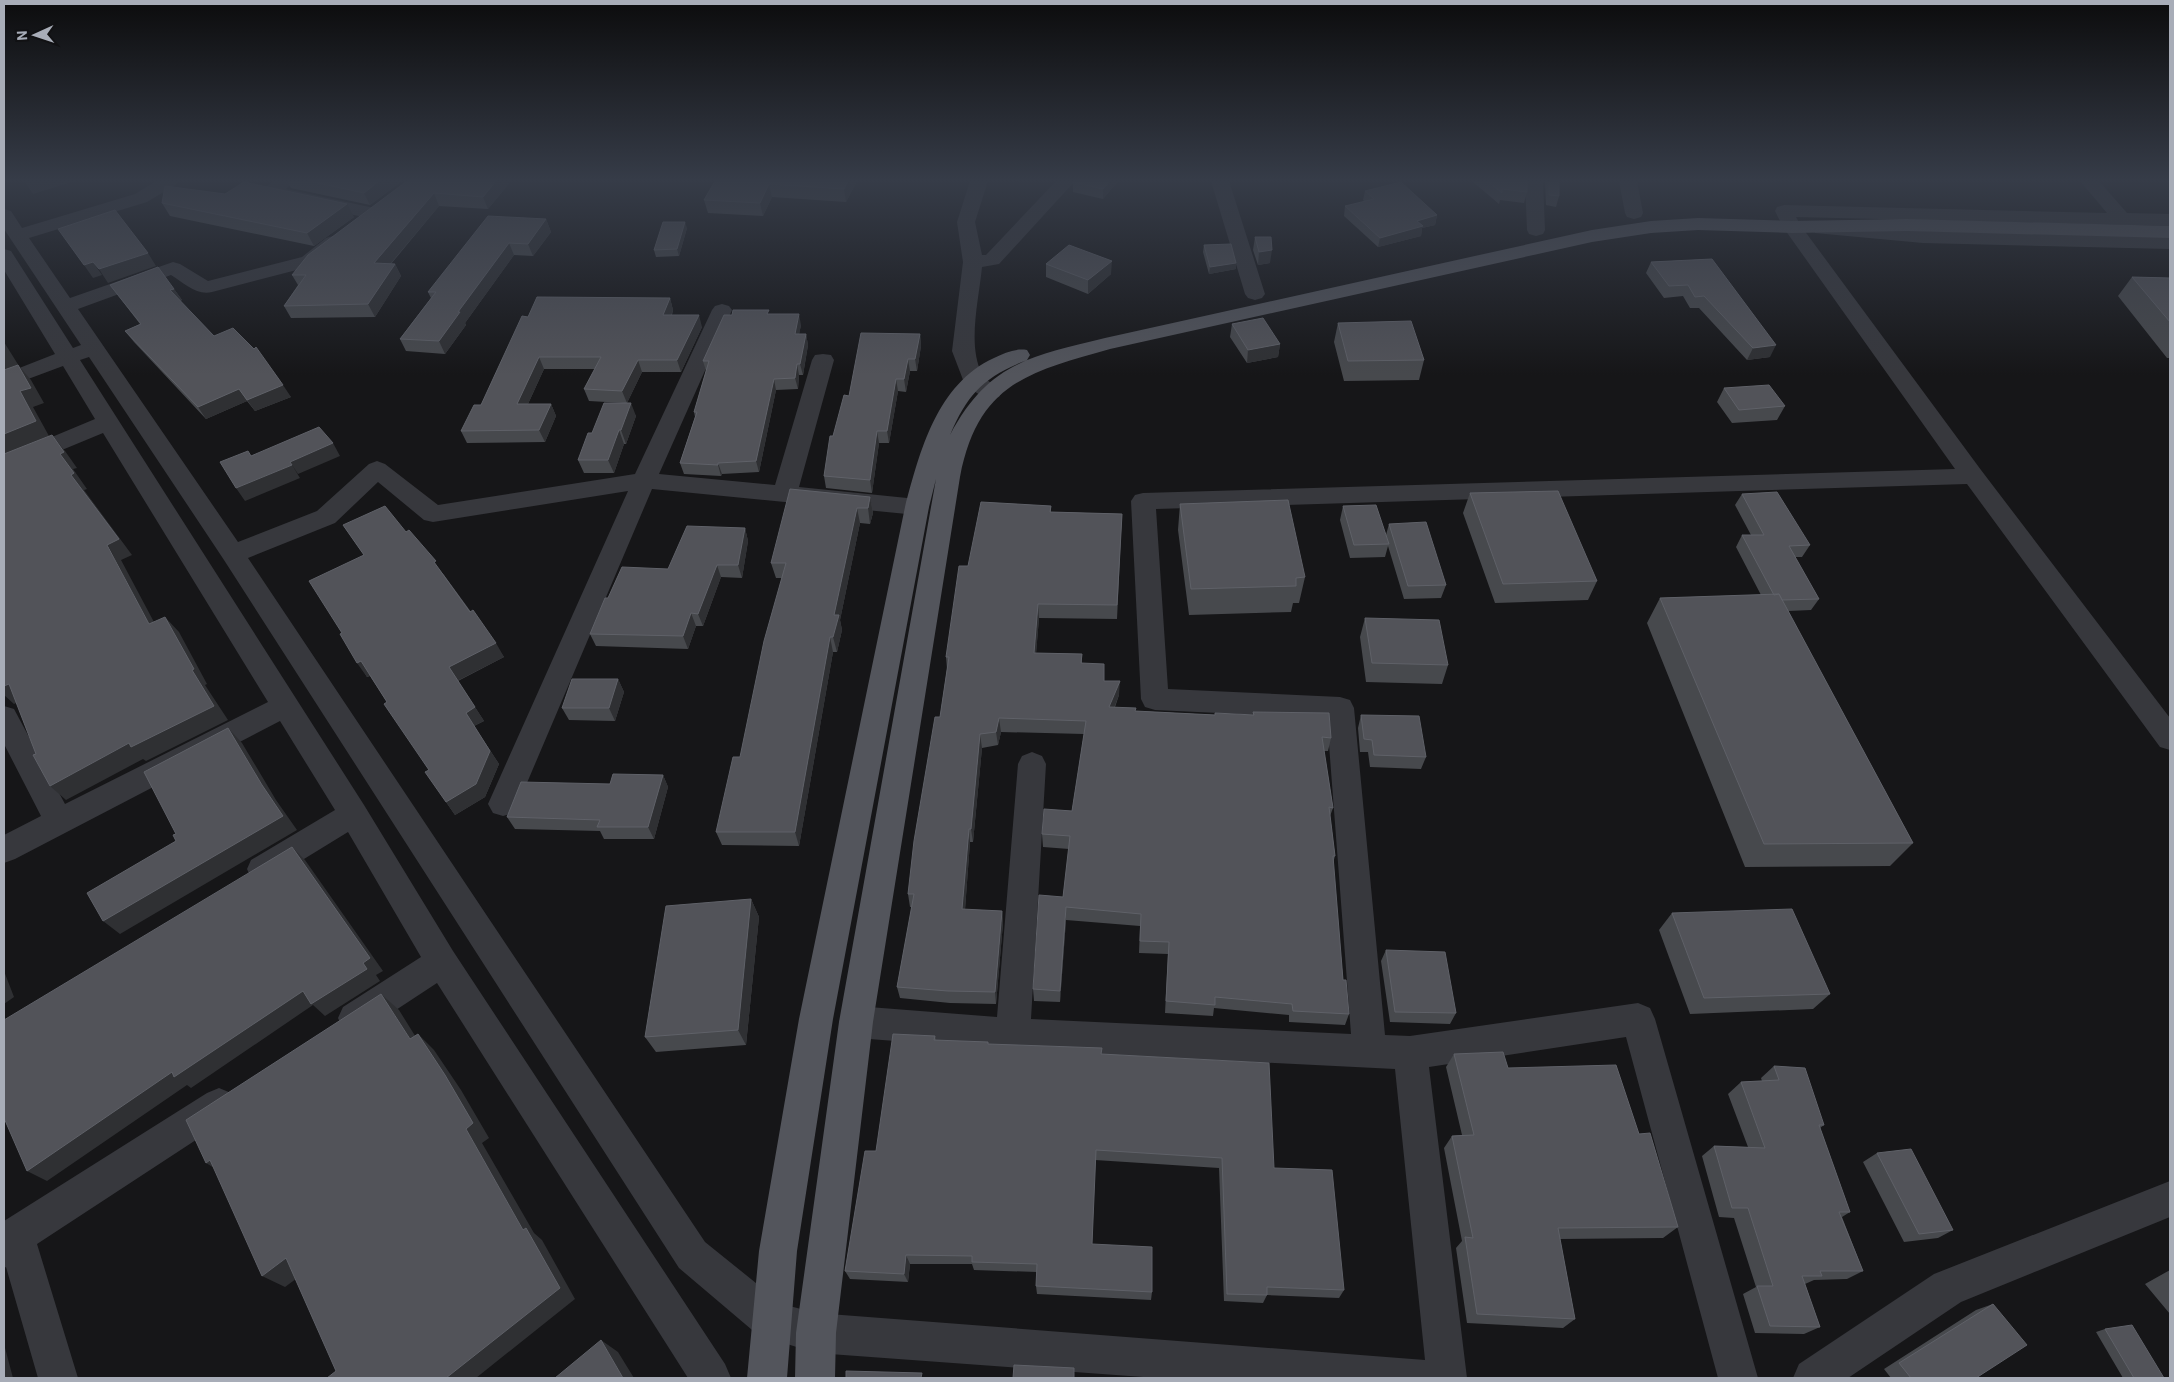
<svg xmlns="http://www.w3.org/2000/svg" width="2174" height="1382" font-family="Roboto,sans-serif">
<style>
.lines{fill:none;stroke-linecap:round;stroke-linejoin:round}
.minor{fill:#37383d;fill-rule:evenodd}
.major{fill:#53555c;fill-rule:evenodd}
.wall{fill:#47494d}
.shaded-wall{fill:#2f3033}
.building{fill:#525359;stroke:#5f6168}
</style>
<rect width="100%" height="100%" fill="#161618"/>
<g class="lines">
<!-- minor -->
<path class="minor" d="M156 181H178L175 185 147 202 29 238 70 298 173 262 180 264 208 281 302 257 326 238 333 236 340 238 343 242 316 265 212 292C197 296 184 283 171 275L78 309 238 542 317 511 369 464 377 461 385 464 438 505 635 474 712 310 715 306 722 304 729 306 732 310 659 474 775 485 812 360 815 355 823 354 831 355 834 360 799 487 917 499 926 501 929 507 926 513 917 515 652 489 518 804 513 813 503 816 493 813 488 804 628 491 433 522 424 520 378 482 335 523 248 558 705 1242 782 1304 816 1313 1425 1360 1395 1069 1013 1050 856 1038 844 1033 839 1022 844 1011 856 1006 997 1017 1018 764 1022 756 1032 752 1042 756 1046 764 1031 1019 1351 1034 1327 718 1155 710 1145 707 1141 699 1131 501 1135 495 1143 493 1955 469 1783 227 1775 211 1777 207 1784 205 2107 213 2080 181H2099L2127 213 2170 214V226L1796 217 1801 226 1981 470 2170 718V750L2160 747 1967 484 1156 509 1168 689 1340 697 1350 700 1354 708 1385 1035 1410 1036 1638 1003 1650 1008 1655 1019 1758 1378H1718L1626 1037 1429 1067 1467 1378H1157L816 1353 758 1335 679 1268 224 560 89 357 80 360 364 805 453 951 725 1364 731 1378H688L437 983 367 1029 355 1034 343 1029 338 1018 343 1007 421 957 348 832 273 878 262 882 251 878 247 869 251 860 335 810 280 721 15 859 4 863V835L41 816 4 744V706L14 709 65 804 268 702 103 433 4 474V457L95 419 63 366 4 388V374L55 354 4 270V249L11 251 73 348 81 345 4 229V209L11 211 22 228 135 194Z
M273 181H295L286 189 379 209 381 213 379 217 372 219 264 195 261 191Z
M970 181H988L975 222 982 255H986L1056 181H1075L999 264 982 267C979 299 967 345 982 374 986 382 997 385 1002 392L999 397 991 399 983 397 965 385 952 351 963 262 957 222Z
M1211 181H1229L1265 294 1262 298 1255 300 1248 298 1245 294Z
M1525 181H1543L1545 230 1543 234 1536 236 1529 234 1527 230Z
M1619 181H1637L1643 213 1641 217 1634 219 1627 217 1625 213Z
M1822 223 1923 231 2170 237V249L1923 243 1815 233 1813 229 1815 225Z
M219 1088 231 1093 237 1105 231 1117 37 1244 78 1378H38L6 1267 4 1268V1221L207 1093Z
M2170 1181V1217L1961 1302 1848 1378H1793L1799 1364 1934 1274Z"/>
<!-- major -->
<path class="major" d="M1698 218 1792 221 1907 219 2170 226V238L1907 231 1792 233 1698 230 1651 233 1592 242 1110 349C1029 372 978 383 960 477L873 1022 836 1333 835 1378H795L796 1333 839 1022 936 479 929 507 833 1019 797 1251 787 1378H747L759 1251 799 1019 905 507C920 451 937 384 994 358 1005 353 1015 348 1027 350L1030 355 1027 360C984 377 968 393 950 435 988 363 1031 356 1105 338L1592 230 1651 221Z"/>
</g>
<!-- wall -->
<path class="wall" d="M287 181H402L370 205 291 188Z
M407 181H511L488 209 439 206 391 264H395L401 276 375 317 291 318 284 306 298 285 292 275Z
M715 181H857L846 202 772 197 763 216 708 213 704 200Z
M1118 181 1103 199 1073 192V182Z
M1472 181H1527V192L1524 203 1500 200 1499 204Z
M1545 181H1559V196L1556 207 1546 205Z
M1365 191 1437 215 1435 225 1422 228 1421 236 1378 247 1344 216 1345 206 1365 202 1363 200Z
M162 203 354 217 314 246 170 216Z
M546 219 551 232 533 256 514 255 465 323 466 325 445 354 406 351 400 339 431 298 428 292Z
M687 228 679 256 656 257 654 250Z
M1255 237 1270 263 1258 265 1253 250Z
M1204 245 1236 269 1209 274 1203 252Z
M1712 259 1770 357 1747 360 1699 308H1690L1683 296 1664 298 1646 273 1651 262Z
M1046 264 1111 274 1088 294 1046 277Z
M2132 277 2170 278V358H2167L2118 296Z
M110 285 174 289 182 300 180 301 214 336 291 397 255 411 247 401 206 419 134 342 125 331 140 324Z
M670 298 673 310 672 315 702 327 681 372H642L627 403 636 416 626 444H624L614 473H584L578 460 592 433 624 403 589 401 584 389 595 369H544L528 404H551L556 416 545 442 467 443 461 431 481 405 528 317Z
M770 314 801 325 799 334H806L808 345 803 375H799L798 389 776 390 759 472 722 474 721 476 684 474 680 463 695 417 694 412 706 371 703 361Z
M1338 323 1424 360 1419 380 1344 381 1334 342Z
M1232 324 1280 344 1278 357 1247 363 1230 337Z
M920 334 921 346 917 371H910L906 392 898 391 889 443H879L872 493 826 488 824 476 833 436Z
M1724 388 1785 406 1777 420 1732 423 1717 402Z
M1470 493 1597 581 1588 600 1495 603 1463 513Z
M1742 494 1810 545 1802 557H1795L1819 599 1811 610 1788 611 1913 843 1890 866 1745 867 1647 623 1660 598 1761 595 1736 547 1742 535H1751L1735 505Z
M870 497 873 513 870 524 860 523 840 620 842 630 837 652H833L799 846 722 845 716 832 740 757 782 578H776L771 563Z
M1180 504 1305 577 1299 603H1293L1291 612 1189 615 1178 530Z
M1051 506V512L1122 514 1117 619 1039 618 1036 653 1082 654V663L1104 681 1119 695 1115 707 1135 711 1215 715H1253V712L1331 738 1328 751H1324L1333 808 1330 816 1335 856 1333 863 1343 980 1349 1014 1345 1025 1289 1022V1015L1214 1008 1213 1016 1165 1013 1168 954 1139 953 1140 926 1066 920 1060 1002 1034 1001 1033 989 1063 897 1069 849 1043 847 1042 834 1072 811 1084 734 1001 732 998 745 982 748 973 842H970L965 910 1002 911 1003 923 996 1004 950 1003 900 998 897 987 912 907H910L908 894 940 717 947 669 946 657 968 566Z
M1343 506 1386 535 1389 524 1446 585 1441 598 1404 599 1388 546 1385 557 1350 558 1340 520Z
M343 525 406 532 444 575 504 657 458 681 484 721 474 726 499 764 485 797 455 815 446 802 429 770 387 702 370 676 367 677 342 633 364 555Z
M745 528 748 541 742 578 721 577 703 626H696L688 649 596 646 590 634 608 598 668 569Z
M1365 618 1448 665 1442 684 1366 682 1360 637Z
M618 679 624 692 615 721 569 720 562 708Z
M1361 715 1426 757 1421 769 1370 767 1368 752H1360L1358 728Z
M663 775 668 787 654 839H604L600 831 515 829 507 817 610 784Z
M751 899 759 917 746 1045 656 1052 645 1037Z
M1672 913 1830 994 1813 1009 1690 1014 1659 930Z
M1386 950 1456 1013 1450 1024 1390 1022 1381 961Z
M935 1036 936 1040 1101 1054 1274 1168 1344 1290 1339 1298 1267 1295 1263 1303 1224 1301 1219 1168 1095 1160 1092 1244 1152 1292 1151 1300 1037 1294 1036 1286 1037 1272 974 1270 972 1264H910L908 1282 850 1279 845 1271 876 1151Z
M1454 1054 1508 1068 1639 1134 1678 1227 1663 1238 1560 1239 1575 1319 1563 1328 1467 1323 1456 1248 1462 1241 1444 1148 1452 1136 1462 1135 1446 1067Z
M1774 1066 1824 1125 1820 1128 1850 1212 1842 1217 1863 1271 1847 1279 1814 1280 1805 1284 1820 1327 1804 1334 1755 1333 1743 1294 1756 1287 1734 1218 1719 1217 1702 1156 1714 1146 1748 1147 1728 1094 1741 1082 1762 1081 1761 1078Z
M1877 1153 1953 1230 1938 1238 1904 1242 1863 1162Z
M2170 1270V1314L2145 1284Z
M1993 1304 1976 1378H1891L1884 1369 1976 1310Z
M2105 1329 2164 1378H2123L2096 1332Z"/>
<!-- shaded-wall -->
<path class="shaded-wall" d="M24 181H75L33 194Z
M379 181H402L370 205 364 193Z
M496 181H511L488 209 483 197Z
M848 181H857L846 202 844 189Z
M1110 181H1118L1103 199V189Z
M769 184 772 197 763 216 760 203Z
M434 193 439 206 380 276 374 263Z
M347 204 354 217 314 246 307 233Z
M1437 215 1435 225 1422 228 1421 236 1378 247 1380 238 1417 221Z
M546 219 551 232 533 256 528 244Z
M685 222 687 228 679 256 677 249Z
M509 243 514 255 465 323 466 325 445 354 439 341 458 312Z
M1272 250 1270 263 1258 265 1259 252Z
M148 253 156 266 108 283 99 269Z
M1112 261 1111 274 1088 294V280Z
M93 262 102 275 93 278 84 265Z
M1236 263V269L1209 274 1210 267Z
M395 264 401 276 375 317 368 304Z
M174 289 182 300 177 302 170 290Z
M670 298 673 310 667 327 663 315Z
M799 314 801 325 797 345 795 334Z
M699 315 702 327 681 372 677 360Z
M806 334 808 345 803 375 800 364Z
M920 334 921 346 917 371 915 359Z
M4 342 19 366 4 372Z
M1280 344 1278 357 1247 363 1248 350Z
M1776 345 1770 357 1747 360 1753 348Z
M539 357 544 369 522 417 517 404Z
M908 359 910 371 906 392 904 379Z
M638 360 642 372 627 403 622 391Z
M797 364 799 375 798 389 795 378Z
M18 365 31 380 44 403 33 407 49 436 4 455V434L20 391Z
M774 379 776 390 759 472 756 461Z
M896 379 898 391 889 443 887 431Z
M283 385 291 397 255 411 247 400Z
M239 389 247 401 206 419 198 407Z
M631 403 636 416 626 444 621 430Z
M551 404 556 416 545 442 539 430Z
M619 430 624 444 614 473 608 460Z
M877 431 879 443 872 493 870 480Z
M52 435 65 451 77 468 73 469 87 489 84 490 132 555 121 560 163 639 149 624 60 454Z
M333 443 340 456 298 474 290 462Z
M718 463 722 474 721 476 718 465Z
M292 465 300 478 245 501 236 488Z
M870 497 873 513 870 524 868 508Z
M857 508 860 523 840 620 842 630 837 652 833 637 834 615Z
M745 528 748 541 742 578 738 565Z
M717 565 721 577 703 626 698 614Z
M1038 604 1039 618 1035 667 1034 653Z
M691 613 696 626 688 649 683 636Z
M165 617 179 632 207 684 205 685 228 720 146 761 143 759 66 800 50 786 129 743 192 670Z
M830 637 833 652 799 846 795 832Z
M496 643 504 657 457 681 449 667Z
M361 661 371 675 367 677 357 663Z
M618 679 624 692 615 721 609 708Z
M1120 681 1119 695 1109 721V707Z
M9 684 25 699 14 704 4 695V686Z
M475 707 484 721 474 726 499 764 485 797 455 815 446 802 466 713Z
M999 718 1001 732 998 745 996 732Z
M228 728 242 743 276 800 297 830 120 934 103 921 262 785Z
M980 734 982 748 973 842 971 829Z
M663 775 668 787 654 839 648 827Z
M969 829 970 842 964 922 962 909Z
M292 847 305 860 383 971 376 975 380 981 325 1016 313 1005 191 1088 187 1085 47 1181 27 1171Z
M751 899 759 917 746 1045 738 1030Z
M1066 907V920L1060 1002V991Z
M1002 911 1003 923 996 1004 995 992Z
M4 971 14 997 4 1004Z
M381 994 399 1010 427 1055 410 1039Z
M418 1034 434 1050 461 1090 489 1138 482 1143 534 1233 542 1240 575 1299 476 1378H446L523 1230 466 1129Z
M210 1160 229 1177 206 1163Z
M906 1255 910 1264 908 1282 904 1274Z
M286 1258 308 1270 285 1287 262 1276Z
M601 1340 618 1352 634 1378H623Z
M4 1344 13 1378H4Z"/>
<!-- building -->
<path class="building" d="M309 181H379L364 193Z
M407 181H496L483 197 434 193 374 263 395 264 368 304 284 306 306 275H292L308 255Z
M715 181H848L844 189 769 184 760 203 704 200Z
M1074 181H1110L1103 189 1073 182Z
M1487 181H1527V192L1502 189V193Z
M1549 181H1559V196L1549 195Z
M244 182 347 204 307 233 162 203 165 186 225 194Z
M1401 182 1437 215 1417 221 1423 226 1380 238 1345 206 1374 199 1365 191Z
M115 210 148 253 99 269 93 262 84 265 58 229Z
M488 216 546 219 528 244 509 243 458 312H460L439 341 400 339 436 292H428Z
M663 222H685L677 249 654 250Z
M1255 237H1271L1272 250 1259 252Z
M1231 244 1236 263 1210 267 1204 245Z
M1069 245 1112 261 1088 280 1046 264Z
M1712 259 1776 345 1753 348 1704 296 1695 297 1688 285 1669 286 1651 262Z
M158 267 174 289 170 290 214 336 233 328 254 349 256 347 283 385 247 400 239 389 198 407 125 331 141 324 110 285Z
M2132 277 2170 278V322Z
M537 297 670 298 663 315H699L677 360H638L622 391 584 389 601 357H539L517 404H551L539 430 461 431 474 405H481L522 316 528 317Z
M733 310H769L767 314H799L795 334H806L800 364H797L795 378 774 379 756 461 718 463V465L680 463 697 412H694L709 361H703L724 315H732Z
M1263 318 1280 344 1248 350 1232 324Z
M1411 321 1424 360 1348 361 1338 323Z
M861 333 920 334 915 359H908L904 379H896L887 431H877L870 480 824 476 830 436H833L844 395 849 396Z
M18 365 31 388 20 391 36 421 4 434V370Z
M1769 385 1785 406 1739 410 1724 388Z
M604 403H631L621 430H619L608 460H578L588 433H592Z
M319 427 333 443 290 462 292 465 236 488 220 462 248 451 251 456Z
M52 435 64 452 60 454 74 473 71 475 119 539 107 545 149 624 165 617 194 669 192 670 214 706 131 747 129 743 50 786 33 755 36 754 9 684 4 686V454Z
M790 489 870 497 868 508H857L834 615H839L833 637H830L795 832H716L733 757H740L764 641 786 563H771Z
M1558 491 1597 581 1503 584 1470 493Z
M1777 492 1810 545 1789 546 1819 599 1782 600 1779 594 1774 595 1742 535H1764L1742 494Z
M1288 500 1305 577 1296 578V586L1191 589 1180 504Z
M981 502 1051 506 1050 512 1122 514 1117 605 1038 604 1034 653 1082 654 1081 663 1104 664V681H1120L1109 707 1136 708 1135 711 1215 715V713L1254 715 1253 712 1329 713 1331 738 1322 737 1333 808 1329 807 1335 856H1333L1339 930 1343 980H1346L1349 1014 1293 1011 1292 1004 1215 997V1005L1166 1001 1169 942 1140 941 1141 914 1066 907 1060 991 1033 989 1039 895 1063 897 1070 836 1042 834 1044 809 1072 811 1086 721 999 718 996 732 980 734 971 829H969L962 909 1002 911 995 992 948 991 897 987 914 894H908L914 841 935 717H940L949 657H946L959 566H968Z
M1376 505 1389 544 1354 545 1343 506Z
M385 506 406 532 409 530 436 561 434 562 470 612 473 610 496 643 449 667 475 707 466 713 490 751 476 784 446 802 425 772 429 770 384 704 387 702 361 661 357 663 340 634 342 633 309 581 364 555 343 525Z
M1426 522 1446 585 1408 586 1389 524Z
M687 526 745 528 738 565H717L698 614 691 613 683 636 590 634 605 598H608L622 567 668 569Z
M1779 594 1913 843 1764 844 1660 598Z
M1365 618 1439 620 1448 665 1372 663Z
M572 679H618L609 708H562Z
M1361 715 1419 716 1426 757 1374 755 1372 740 1364 739Z
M228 728 262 785 283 816 103 921 87 893 176 841 173 835 176 834 144 772Z
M613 774 663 775 648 827H597L600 820 507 817 521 782 610 784Z
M292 847 370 958 363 963 367 969 311 1004 303 991 174 1077 172 1072 27 1171 4 1118V1020Z
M751 899 738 1030 645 1037 666 906Z
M1792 909 1830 994 1704 998 1672 913Z
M1386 950 1445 952 1456 1013 1395 1012Z
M381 994 410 1039 418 1034 445 1075 473 1123 466 1129 523 1230 526 1228 560 1288 446 1378H327L336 1371 286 1258 262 1276 210 1160 206 1163 186 1120Z
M893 1034 935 1036 934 1040 988 1042V1044L1102 1048 1101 1054 1269 1063 1274 1168 1332 1170 1344 1290 1267 1287V1295L1227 1294 1222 1158 1096 1150 1092 1244 1152 1247V1292L1036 1286 1037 1264 972 1262V1256L906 1255 904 1274 845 1271 865 1151H876Z
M1503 1052 1508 1068 1616 1065 1639 1134 1650 1133 1678 1227 1558 1228 1575 1319 1477 1314 1465 1237 1473 1238 1452 1136 1474 1135 1454 1054Z
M1774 1066 1805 1068 1824 1125H1819L1850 1212H1839L1863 1271H1820L1822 1276H1802L1820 1327 1770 1326 1757 1286H1773L1748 1208H1732L1714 1146 1765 1148 1741 1082 1779 1080Z
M1911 1149 1953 1230 1919 1234 1877 1153Z
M1993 1304 2027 1345 1976 1378H1911L1899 1363Z
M2132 1325 2164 1378H2134L2105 1329Z
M601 1340 623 1378H555Z
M1014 1365 1074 1368V1378H1013Z
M846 1371 922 1373 921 1378H846Z"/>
<!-- sky -->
<linearGradient id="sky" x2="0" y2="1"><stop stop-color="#0c0c0d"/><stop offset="0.48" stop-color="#363c48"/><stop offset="1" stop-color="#363c48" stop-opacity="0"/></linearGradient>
<rect width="2174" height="375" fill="url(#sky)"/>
<!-- border -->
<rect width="2174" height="1382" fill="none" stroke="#a8adb8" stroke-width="10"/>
<!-- north arrow -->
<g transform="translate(35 35) rotate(267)" stroke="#111113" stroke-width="4" paint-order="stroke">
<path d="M0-4L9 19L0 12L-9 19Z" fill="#a8adb8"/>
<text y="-8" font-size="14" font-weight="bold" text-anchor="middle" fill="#a8adb8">N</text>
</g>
</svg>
